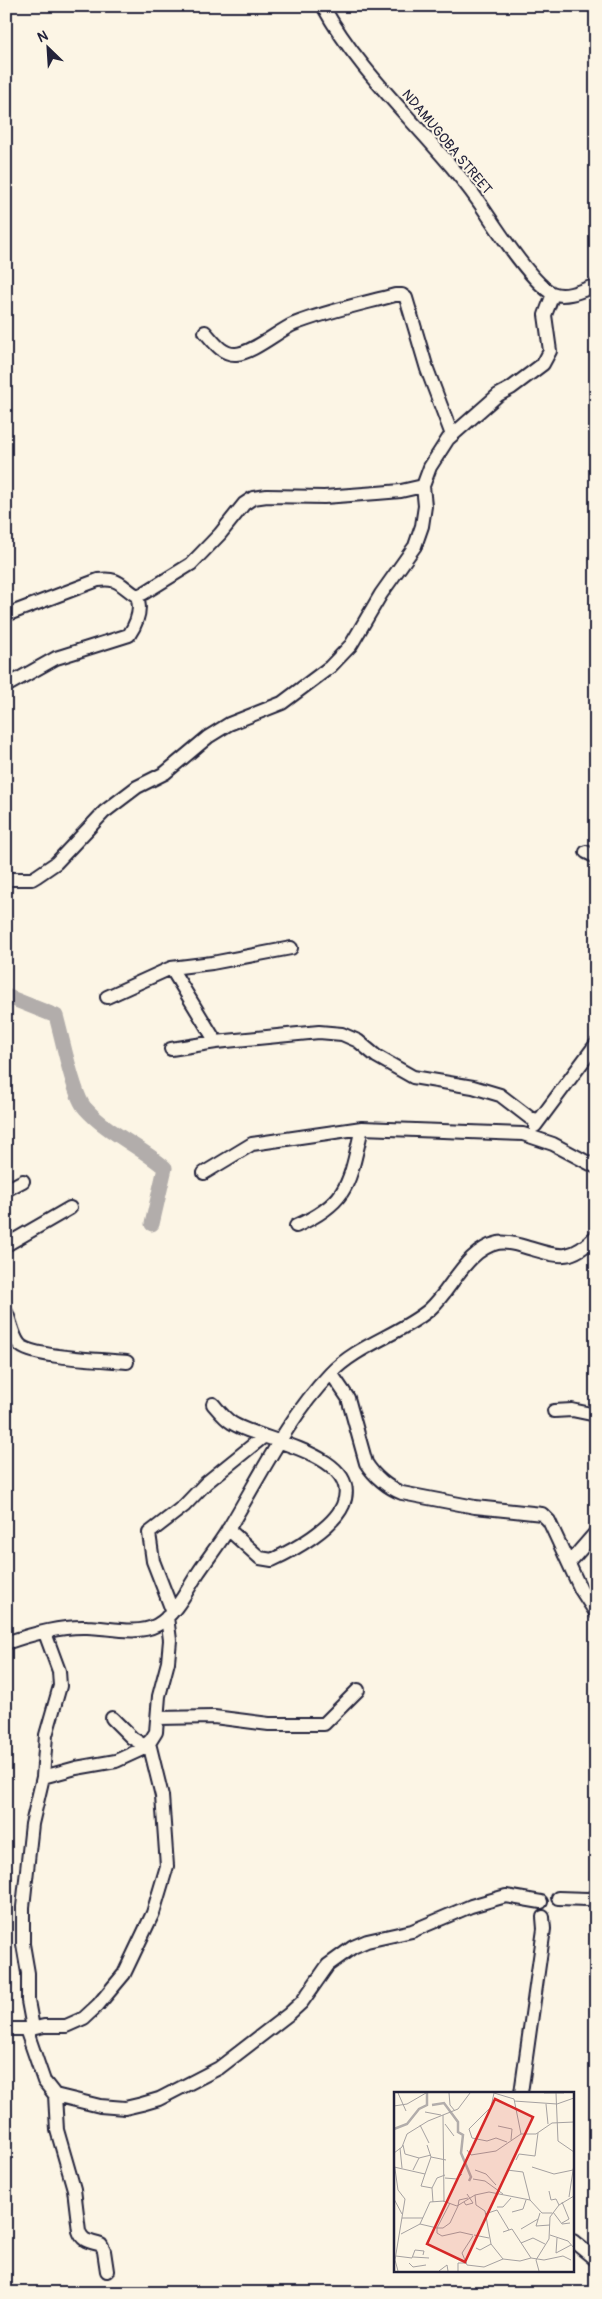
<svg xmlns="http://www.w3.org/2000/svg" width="602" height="2299" font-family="Pangolin,sans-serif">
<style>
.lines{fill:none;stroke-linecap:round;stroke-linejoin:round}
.river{stroke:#b2adab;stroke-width:15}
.minor-casing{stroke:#22223b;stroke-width:16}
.minor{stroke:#fcf5e5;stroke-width:12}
.labels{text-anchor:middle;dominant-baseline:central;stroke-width:4;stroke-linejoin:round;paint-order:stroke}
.street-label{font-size:14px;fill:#22223b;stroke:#fcf5e5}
.inset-river{fill:none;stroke:#b2adab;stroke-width:2.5}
.inset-road{fill:none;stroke:#a5a1a1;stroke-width:1}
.view{fill:#d62828;fill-opacity:0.15;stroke:#d62828;stroke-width:2.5}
.inset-edge{fill:none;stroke:#22223b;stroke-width:2.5}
</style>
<rect width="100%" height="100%" fill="#fcf5e5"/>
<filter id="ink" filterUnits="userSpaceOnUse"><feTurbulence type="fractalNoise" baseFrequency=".02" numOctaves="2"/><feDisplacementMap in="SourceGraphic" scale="10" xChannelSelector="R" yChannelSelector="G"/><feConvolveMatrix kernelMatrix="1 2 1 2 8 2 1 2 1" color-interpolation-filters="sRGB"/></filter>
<g filter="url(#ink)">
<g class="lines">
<!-- river -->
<path class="river" d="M6 996 56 1016C62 1036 73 1095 85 1108 107 1133 140 1146 165 1168L152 1224"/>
<defs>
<path id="minor" d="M323 6C365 84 439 140 487 214 499 232 534 285 552 293 566 299 583 290 596 285
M205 332C213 341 222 355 236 354 253 353 278 331 294 324 327 311 361 304 395 295H402L406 298 427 369 452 435
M6 615 98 580C120 577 120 586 137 596L144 593 191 564 220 534 244 504 253 498 267 496 324 497 377 493 401 491 423 486
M6 686 56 658 129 635C137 623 142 610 137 596
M586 852 596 857
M6 879H32L37 876 56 863 104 812 137 787 165 773 208 737 229 724 282 703 330 667 351 645 381 594 415 546 422 526 425 506 423 486 430 467 448 439 498 395 511 388 543 364 550 351 545 315 553 294
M171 968 212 963 291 948
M107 997 171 968 216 1042
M171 1049 216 1042 319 1032 342 1034 358 1041 376 1056 413 1077 473 1087 500 1095 530 1118 538 1120
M535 1126 596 1044
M204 1173 252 1144 362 1128 523 1134 553 1144 596 1167
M6 1190 23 1181
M296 1226C350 1202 349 1182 362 1128
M6 1245 70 1208
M6 1312C11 1322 12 1335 19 1344 30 1358 107 1360 127 1362
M331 1373 348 1398 366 1463C374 1476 388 1488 402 1493L475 1507 542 1514 549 1521 581 1590 596 1613
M213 1404C219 1411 224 1418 232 1423 260 1441 364 1454 343 1505 333 1528 294 1550 272 1560L260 1558 228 1529
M554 1411 572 1410 596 1415
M569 1563 596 1532
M172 1610 153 1561 149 1533 184 1506 206 1483 263 1437
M6 1643C31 1634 60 1626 87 1627 108 1627 136 1636 157 1625 175 1615 187 1590 198 1573 208 1558 220 1543 229 1528 261 1475 287 1419 330 1374 357 1345 399 1335 429 1310 452 1290 465 1250 498 1243 506 1241 515 1244 522 1246 556 1255 568 1265 596 1236
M112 1718 132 1738 145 1746
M158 1718 214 1717 269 1724H324L358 1690
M43 1777 76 1768 116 1761 140 1750 151 1740 156 1732 159 1696 168 1662 170 1640 167 1617
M558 1898 587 1899 596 1897
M33 2028 28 2001V1973L23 1944V1907L32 1824 43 1777 46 1735 60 1686 59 1671 45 1633
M6 2029H26L44 2081 55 2095 100 2106 125 2108 142 2104 159 2099 219 2068 289 2014 302 2002 328 1965 353 1947 367 1941 412 1931 471 1906 506 1896 541 1902
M27 2030 44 2026H66L84 2018 98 2005 124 1974 153 1913 167 1866 162 1796 149 1743
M521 2093 544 1929 543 1917
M55 2095 57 2130 74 2189 79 2231C83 2243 91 2241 101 2245L104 2251 107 2271
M573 2241 596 2260"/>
</defs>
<!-- minor casing -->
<use href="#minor" class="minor-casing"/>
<!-- minor -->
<use href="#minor" class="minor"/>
</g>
</g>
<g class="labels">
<!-- street labels -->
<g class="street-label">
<text transform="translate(447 142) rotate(50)">NDAMUGOBA STREET</text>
</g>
</g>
<!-- overview -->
<g transform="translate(394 2092)">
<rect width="180" height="180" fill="#fcf5e5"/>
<path class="inset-river" d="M38 13 50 11 64 30V40L69 43 67 61 77 85 75 89M0 37 13 32 25 17 33 13V1"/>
<path class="inset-road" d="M4 1 12 19M55 1 56 13 61 19M150 1H170M162 1 164 49 180 60M120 9 163 12 180 6M152 12 154 32M0 14 13 12 32 1M31 20 47 23M51 32 60 44M26 33 35 51M104 34 118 37 117 48M127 42H142L158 31 180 30M113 50 102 46 93 49 78 46 75 37 97 15 100 1 120 7 127 42M9 53 11 62 25 66M33 53 37 65 52 68M6 56 8 76M73 58 77 63 102 59 127 42M0 61 8 55 13 42 34 29 64 17 76 1M122 68 125 62 141 64 144 41M0 70 4 98 11 107 1 168 4 179M0 75 31 82 37 65M138 75 160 82 179 78M19 78 25 66 37 63M81 78 92 82 102 93M113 78 129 80 136 108 148 121H158M31 82 27 94 38 96M51 86 63 87 68 82M79 87 91 89 109 102M155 99 157 108 162 107 165 113M81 103 82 113 91 119 97 152 109 167 126 169 137 166M175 105 180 72M0 107 8 122M49 109 63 114 81 103 95 100 136 108M39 110 38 96 43 86 51 83M70 110 72 113 79 111 73 102M64 114 65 108 74 106M103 115H109L117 106M118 120 129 117 132 108M159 120 168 132 176 131M146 121 142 134 156 133M91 122 103 118 115 138M8 126H29M168 131 175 127 168 110M26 132 43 136V141L48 144 66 140 79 143M43 136H49L56 131 64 114M43 136 56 111M127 137 144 127M109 140 118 137 137 166 150 168 169 164 177 168M7 142 26 132 36 110 50 109 49 23M80 143 95 146M156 143 174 149 180 156M79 144 68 161 73 173 90 175 109 167M163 146 162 161 177 153M127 151 139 146 151 152M82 156 86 158 97 152M2 164 18 166 21 158 30 159 29 163M19 165 35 166M15 171 19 175 32 173M45 179 53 173 54 179M64 179V171H73M145 179 142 168 155 147 156 125 165 113 180 104"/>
<path class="view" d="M101 7 139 25 71 170 33 152Z"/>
<rect width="180" height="180" class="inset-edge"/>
</g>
<!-- margin -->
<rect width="602" height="2299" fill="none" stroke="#fcf5e5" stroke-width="25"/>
<rect x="12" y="12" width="577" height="2274" fill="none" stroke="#22223b" stroke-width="2" filter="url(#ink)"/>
<!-- north arrow -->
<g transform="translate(48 48) rotate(335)" stroke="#fcf5e5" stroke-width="4" paint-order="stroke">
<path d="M0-4L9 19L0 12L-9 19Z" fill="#22223b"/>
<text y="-8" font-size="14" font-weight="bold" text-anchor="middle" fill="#22223b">N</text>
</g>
</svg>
